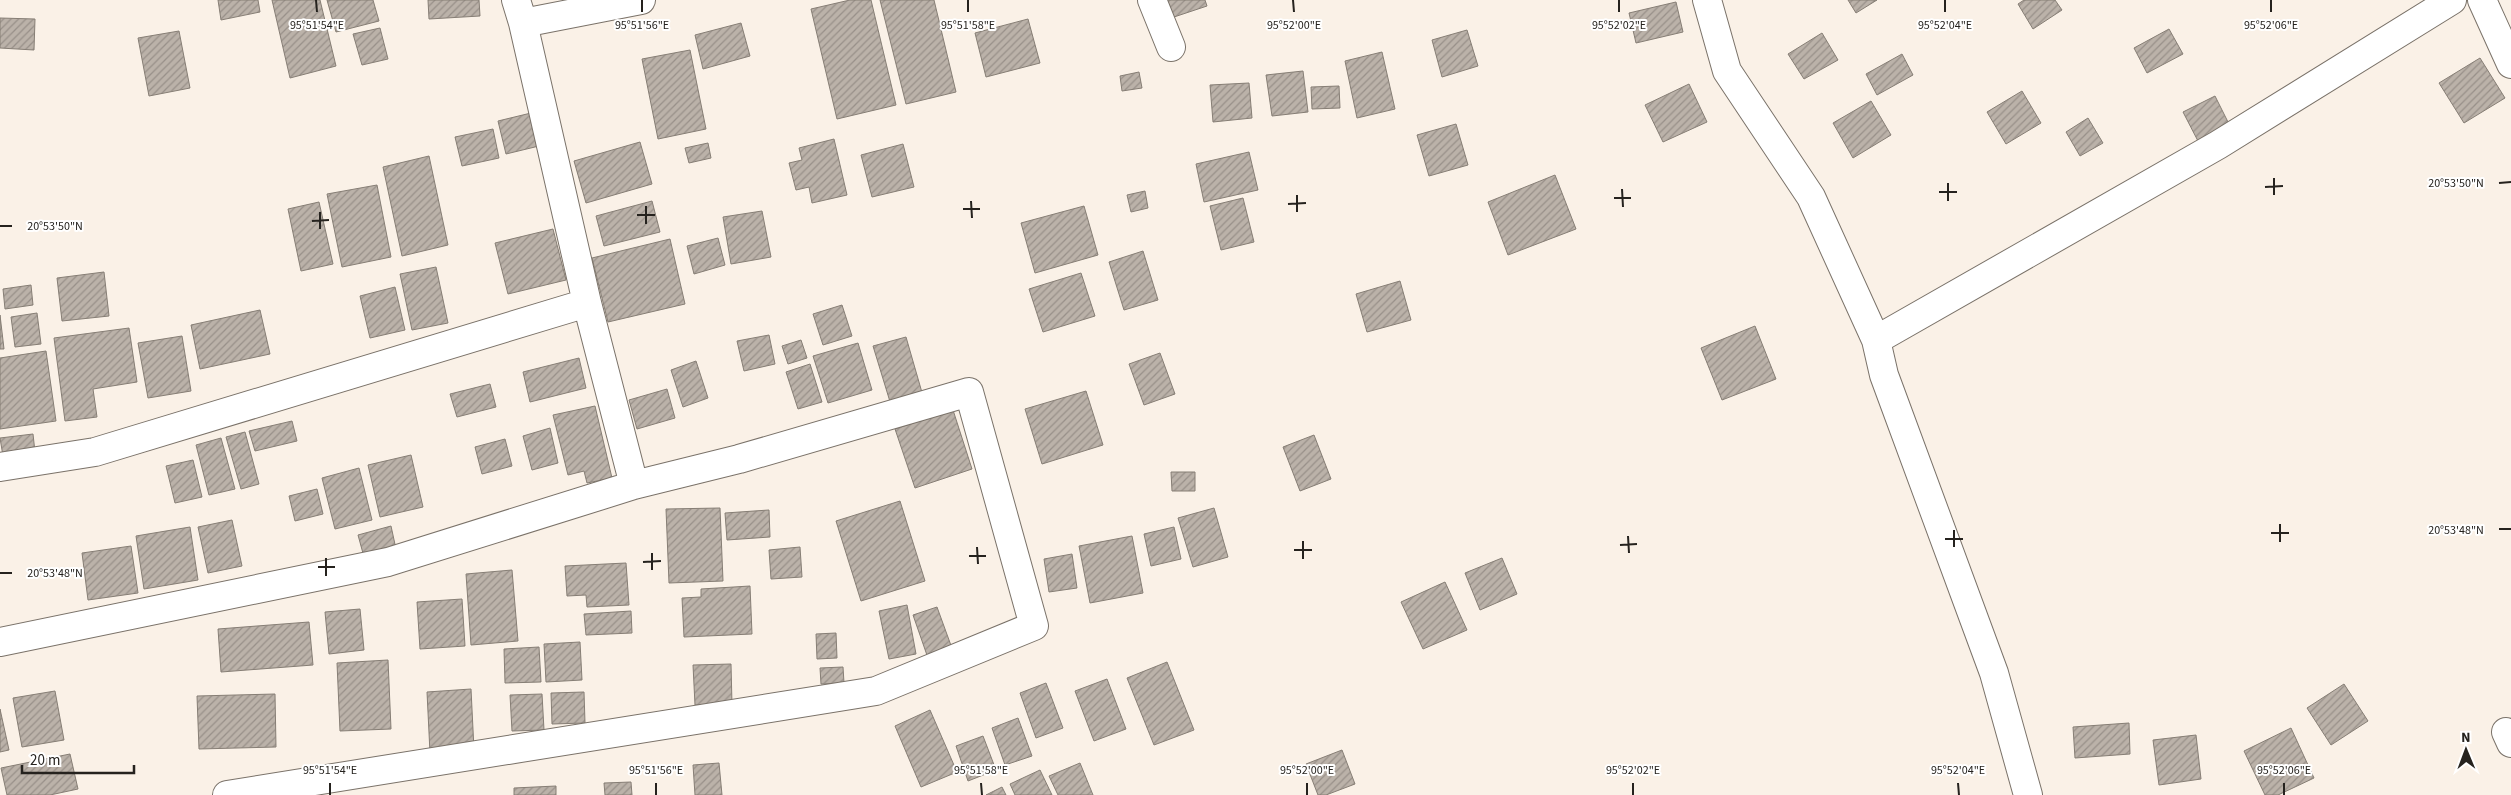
<svg xmlns="http://www.w3.org/2000/svg" width="2511" height="795" font-family="'Source Sans 3',sans-serif">
<style>
.building{fill:url(#building-hatch);stroke:#867e75}
.lines{fill:none;stroke-linecap:round;stroke-linejoin:round}
.minor-casing{stroke:#7a7269;stroke-width:30}
.minor{stroke:#fff;stroke-width:28}
.ticks{fill:none;stroke:#25221e;stroke-width:2}
.ticks-label{font-size:12px;text-anchor:middle;fill:#25221e;stroke:#fff;stroke-width:4;stroke-linejoin:round;paint-order:stroke}
</style>
<defs>
<pattern id="building-hatch" width="6" height="6" patternUnits="userSpaceOnUse" patternTransform="scale(1.25)"><rect width="6" height="6" fill="#bbb2a9"/><path d="M-1 1l2-2M0 6l6-6M5 7l2-2" fill="none" stroke="#989089"/></pattern>
</defs>
<rect width="100%" height="100%" fill="#faf1e7"/>
<!-- building -->
<path class="building" d="M218 0H258L260 12 221 20Z
M272 0H320L336 66 290 78Z
M327 0H373L379 21 336 32Z
M428 0H479L480 16 429 19Z
M850 0H871L896 105 837 119 811 9Z
M880 0H934L956 92 906 104Z
M1166 0H1205L1207 6 1171 18Z
M1848 0H1877L1856 13Z
M2024 0H2055L2062 10 2033 29 2018 4Z
M1676 2 1683 32 1636 43 1629 13Z
M0 18 35 19 34 50 0 48Z
M1028 19 1040 63 986 77 975 33Z
M741 23 750 56 703 69 695 35Z
M380 28 388 59 362 65 353 34Z
M2169 29 2183 54 2147 73 2134 48Z
M1467 30 1478 66 1442 77 1432 40Z
M179 31 190 88 149 96 138 38Z
M1822 33 1838 60 1804 79 1788 54Z
M690 50 706 129 658 139 642 59Z
M1382 52 1395 109 1357 118 1345 61Z
M1902 54 1913 75 1877 95 1866 74Z
M2480 58 2505 98 2464 123 2439 83Z
M1303 71 1308 112 1272 116 1266 75Z
M1139 72 1142 88 1122 91 1120 76Z
M1249 83 1252 118 1213 122 1210 85Z
M1689 84 1707 122 1663 142 1645 105Z
M1339 86 1340 108 1312 109 1311 87Z
M2022 91 2041 123 2006 144 1987 112Z
M2215 96 2231 128 2199 143 2183 112Z
M1871 101 1891 135 1853 158 1833 123Z
M531 113 539 146 506 154 498 121Z
M2088 118 2103 143 2080 156 2066 132Z
M1456 124 1468 165 1429 176 1417 135Z
M493 129 499 158 462 166 455 137Z
M834 139 847 195 812 203 809 187 796 190 789 163 802 160 799 148Z
M640 142 652 184 586 203 574 161Z
M708 143 711 158 689 163 685 148Z
M903 144 914 187 872 197 861 155Z
M1249 152 1258 190 1204 202 1196 164Z
M429 156 448 245 402 256 383 167Z
M1555 175 1576 229 1508 255 1488 202Z
M377 185 391 257 342 267 327 194Z
M1145 191 1148 208 1131 212 1127 195Z
M1243 198 1254 242 1221 250 1210 206Z
M652 201 660 232 604 246 596 216Z
M319 202 333 264 301 271 288 209Z
M1084 206 1098 255 1035 273 1021 223Z
M762 211 771 257 731 264 723 217Z
M553 229 566 280 508 294 495 243Z
M718 238 725 265 694 274 687 246Z
M670 239 685 304 608 322 592 258Z
M1143 251 1158 300 1124 310 1109 262Z
M436 267 448 323 412 330 400 274Z
M104 272 109 316 62 321 57 278Z
M1081 273 1095 316 1043 332 1029 289Z
M1400 281 1411 320 1367 332 1356 294Z
M31 285 33 305 5 309 3 289Z
M395 287 405 330 370 338 360 296Z
M842 305 852 336 823 345 813 314Z
M260 310 270 354 200 369 191 325Z
M37 313 41 344 15 347 11 317Z
M0 315 4 349H0Z
M1755 326 1776 379 1722 400 1701 348Z
M129 328 137 382 93 389 97 417 65 421 54 338Z
M769 335 775 364 744 371 737 341Z
M182 336 191 391 148 398 138 343Z
M906 337 923 396 891 405 873 346Z
M801 340 807 358 788 364 782 346Z
M858 343 872 390 828 403 813 356Z
M46 351 56 421 0 429V358Z
M1160 353 1175 394 1144 405 1129 364Z
M579 358 586 388 530 402 523 372Z
M696 361 708 398 683 407 671 370Z
M810 364 822 402 798 409 786 372Z
M490 384 496 407 457 417 450 394Z
M667 389 675 418 637 429 629 400Z
M1086 391 1103 445 1042 464 1025 409Z
M595 406 612 478 587 483 584 471 568 475 553 415Z
M953 410 972 469 915 488 895 429Z
M292 421 297 441 255 451 249 431Z
M550 428 558 463 532 470 523 436Z
M245 432 259 484 241 489 226 437Z
M33 434 35 452 3 456 0 438Z
M1314 435 1331 479 1300 491 1283 447Z
M221 438 235 489 209 495 196 445Z
M505 439 512 466 482 474 475 447Z
M411 455 423 507 380 517 368 465Z
M193 460 202 497 175 503 166 466Z
M359 468 372 520 335 529 322 478Z
M1171 472H1195V491H1172Z
M317 489 323 514 295 521 289 496Z
M900 501 925 581 861 601 836 521Z
M720 508 723 581 669 583 666 509Z
M1214 508 1228 557 1193 567 1178 518Z
M769 510 770 537 727 540 725 513Z
M232 520 242 566 208 573 198 527Z
M391 526 396 549 364 557 358 535Z
M190 527 198 580 144 589 136 536Z
M1174 527 1181 559 1151 566 1144 534Z
M1132 536 1143 593 1090 603 1079 546Z
M131 546 138 593 88 600 82 553Z
M800 547 802 577 771 579 769 550Z
M1072 554 1077 588 1049 592 1044 559Z
M1502 558 1517 594 1480 610 1465 573Z
M626 563 629 605 587 607 586 595 567 596 565 566Z
M512 570 518 641 471 645 466 574Z
M1445 582 1467 630 1423 649 1401 602Z
M750 586 752 634 684 637 682 598 701 597V589Z
M462 599 465 646 420 649 417 602Z
M907 605 916 654 889 659 879 611Z
M937 607 953 651 929 661 913 615Z
M360 609 364 650 329 654 325 612Z
M631 611 632 633 586 635 584 614Z
M309 622 313 665 221 672 218 629Z
M836 633 837 658 817 659 816 634Z
M580 642 582 680 546 682 544 644Z
M539 647 541 682 505 683 504 649Z
M388 660 391 729 340 731 337 663Z
M1167 662 1194 730 1154 745 1127 678Z
M731 664 732 705H695L693 665Z
M843 667 844 683 821 684 820 668Z
M1107 679 1126 729 1094 741 1075 691Z
M1046 683 1063 728 1036 738 1020 693Z
M2344 684 2368 721 2331 745 2307 708Z
M471 689 474 750 430 753 427 692Z
M55 691 64 740 22 747 13 698Z
M584 692 585 723 552 724 551 693Z
M275 694 276 747 199 749 197 696Z
M542 694 544 730 512 731 510 695Z
M0 709 9 750 0 752Z
M930 710 957 772 921 787 895 726Z
M1018 718 1032 756 1005 765 992 728Z
M2129 723 2130 754 2075 758 2073 727Z
M2291 728 2314 778 2278 795H2265L2244 751Z
M2196 735 2201 779 2159 785 2153 740Z
M983 736 996 770 968 781 956 746Z
M1342 750 1355 784 1326 795H1318L1306 764Z
M70 754 78 789 50 795H7L1 768Z
M719 763 722 795H695L693 765Z
M1080 763 1093 795H1058L1049 776Z
M1040 770 1052 795H1015L1010 784Z
M631 782 632 795H605L604 783Z
M556 786V795H514V788Z
M1002 787 1006 795H986Z"/>
<g class="lines">
<defs>
<path id="minor" d="M516 0 523 23 587 303 634 485
M1152 0 1171 47
M1707 0 1727 71 1811 197 1876 340 1884 375 1994 673 2028 795
M2482 0 2511 64
M523 23 641 0
M1876 340 2218 145 2452 0
M0 467 95 452 587 303
M0 642 388 562 634 485 739 459 969 392 1034 626 876 691 227 795
M2506 732 2511 743"/>
</defs>
<!-- minor casing -->
<use href="#minor" class="minor-casing"/>
<!-- minor -->
<use href="#minor" class="minor"/>
</g>
<!-- ticks -->
<path class="ticks" d="M316 0 317 12M642 0V12M968 0V12M1293 0 1294 12M1619 0V12M1945 0V12M2271 0V12M2274 178V195M1948 183V201M2499 183 2511 182M2265 187 2283 186M1622 189 1623 207M1939 192H1957M1297 195V212M1614 198H1631M971 201 972 218M1288 204 1306 203M646 206V224M963 209H980M320 212V229M637 215H655M312 221 329 220M0 226H12M2280 524V542M2499 529H2511M1954 530V547M2271 533H2289M1628 536 1629 553M1945 539H1963M1303 541V559M1620 545 1637 544M977 547 978 564M1294 550H1312M652 553V570M969 556H986M326 558V576M643 562 661 561M318 567H335M0 573H12M330 783V795M656 783V795M981 783 982 795M1307 783V795M1633 783V795M1958 783 1959 795M2284 783V795"/>
<g class="ticks-label">
<text x="317" y="29">95°51'54"E</text>
<text x="642" y="29">95°51'56"E</text>
<text x="968" y="29">95°51'58"E</text>
<text x="1294" y="29">95°52'00"E</text>
<text x="1619" y="29">95°52'02"E</text>
<text x="1945" y="29">95°52'04"E</text>
<text x="2271" y="29">95°52'06"E</text>
<text x="2456" y="187">20°53'50"N</text>
<text x="55" y="230">20°53'50"N</text>
<text x="2456" y="534">20°53'48"N</text>
<text x="55" y="577">20°53'48"N</text>
<text x="330" y="774">95°51'54"E</text>
<text x="656" y="774">95°51'56"E</text>
<text x="981" y="774">95°51'58"E</text>
<text x="1307" y="774">95°52'00"E</text>
<text x="1633" y="774">95°52'02"E</text>
<text x="1958" y="774">95°52'04"E</text>
<text x="2284" y="774">95°52'06"E</text>
</g>
<!-- north arrow -->
<g transform="translate(2466 750) rotate(359)" stroke="#ffffff" stroke-width="4" paint-order="stroke">
<path d="M0-4L9 19L0 12L-9 19Z" fill="#25221e"/>
<text y="-8" font-size="14" font-weight="bold" text-anchor="middle" fill="#25221e">N</text>
</g>
<!-- scale -->
<path d="M22 765v8h112v-8" fill="none" stroke="#25221e" stroke-width="2.5"/>
<text x="30" y="765" font-size="15" fill="#25221e" stroke="#ffffff" stroke-width="4" paint-order="stroke">20 m</text>
</svg>
